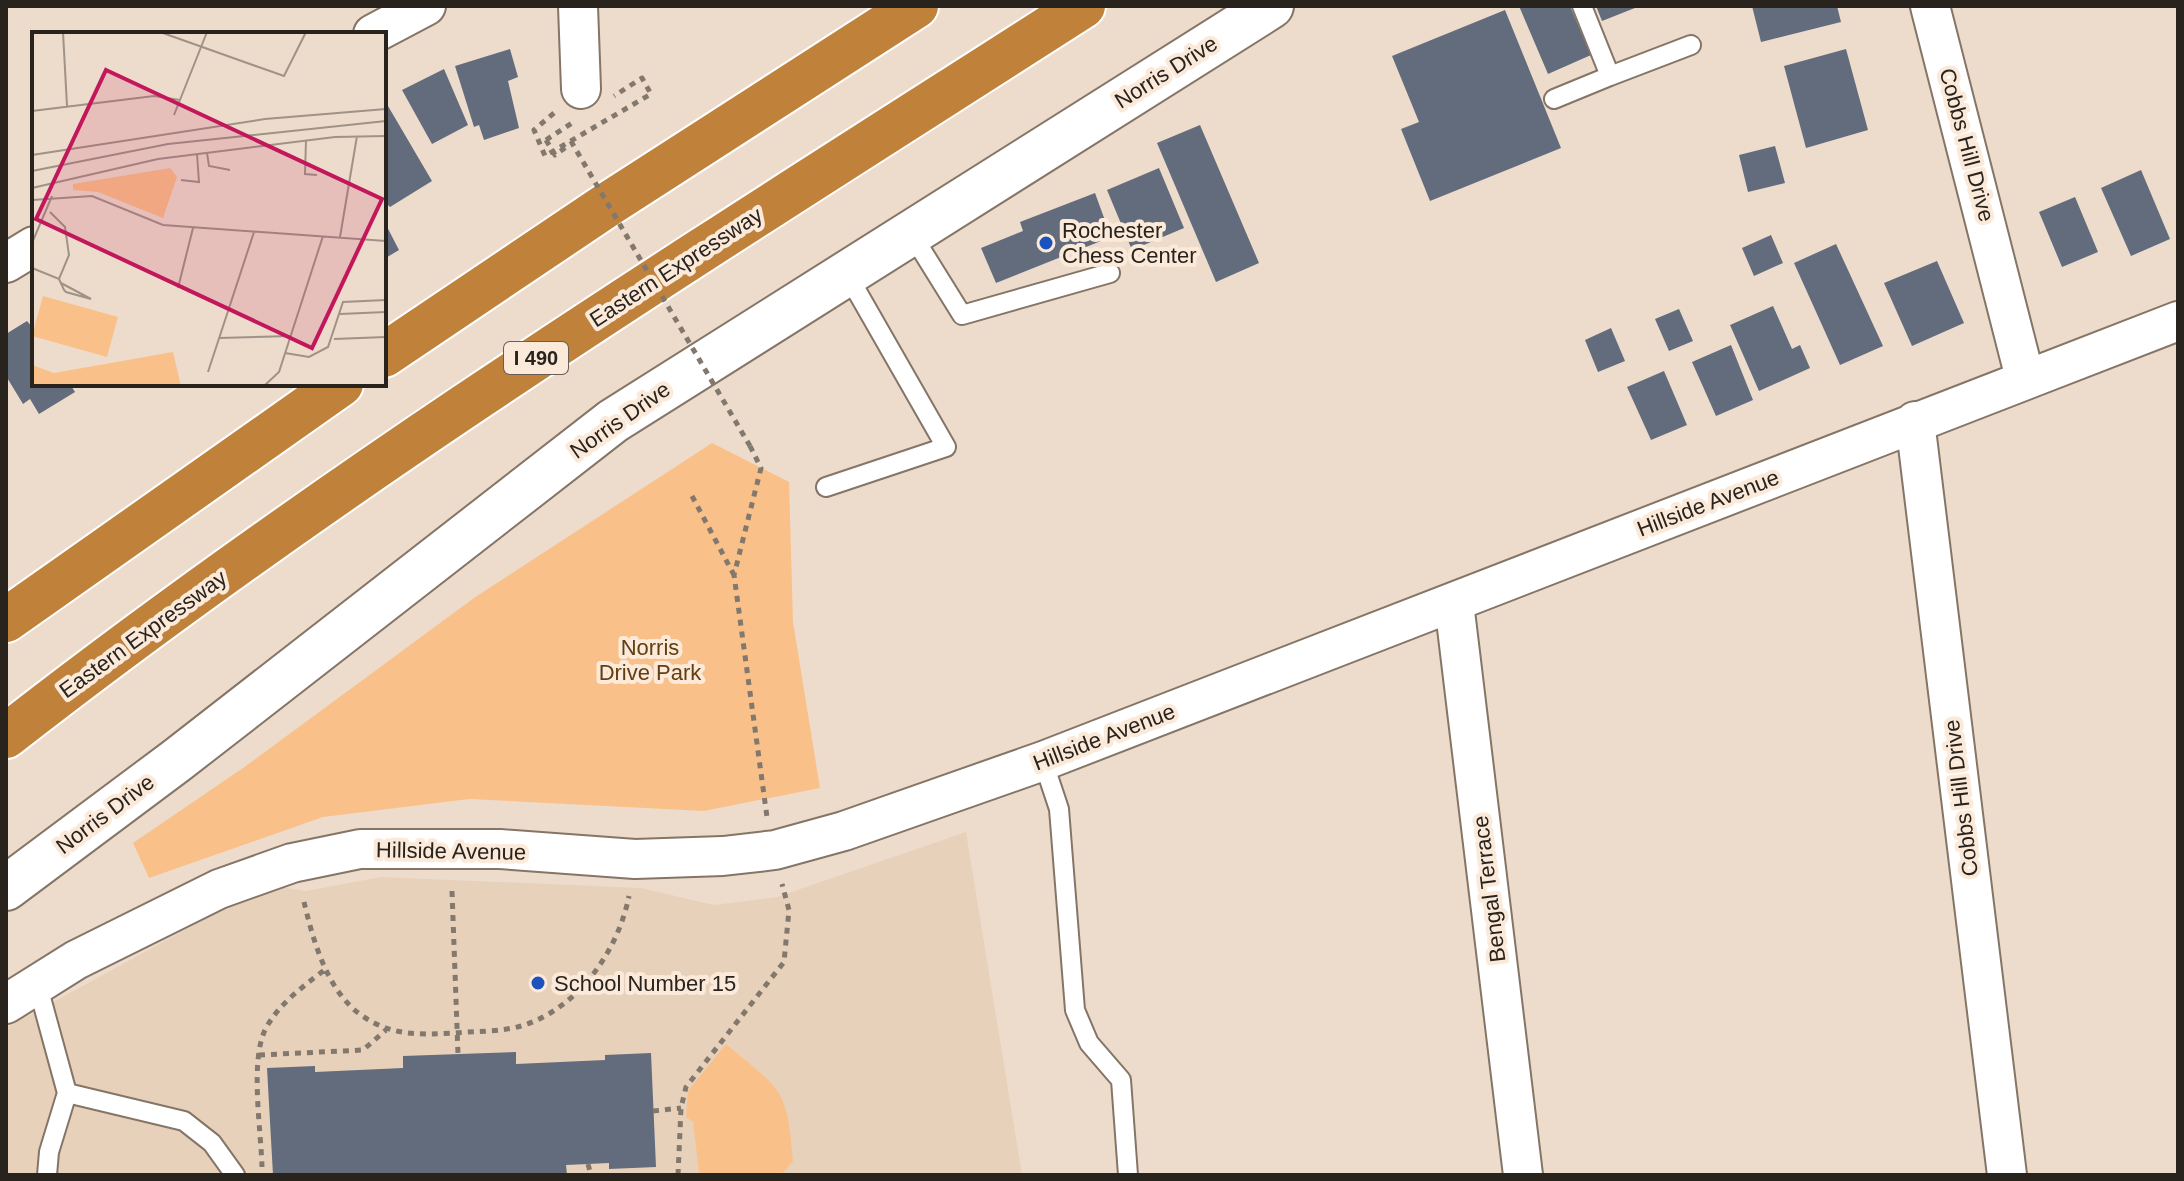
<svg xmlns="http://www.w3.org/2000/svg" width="2184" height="1181" font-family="Arial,sans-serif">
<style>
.built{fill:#e8d1bb}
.green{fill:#f9c189}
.building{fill:#626c7d}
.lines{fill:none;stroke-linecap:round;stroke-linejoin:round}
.lane-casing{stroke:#847566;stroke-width:22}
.street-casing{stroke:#847566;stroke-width:42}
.secondary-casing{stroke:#847566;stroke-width:48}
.highway-casing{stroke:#fff;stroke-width:48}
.path{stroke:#83786d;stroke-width:5;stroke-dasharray:6 6;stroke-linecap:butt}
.lane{stroke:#fff;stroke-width:18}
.street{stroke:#fff;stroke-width:38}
.secondary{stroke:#fff;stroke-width:44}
.highway{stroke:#c0813b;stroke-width:44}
.path-bridge{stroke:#83786d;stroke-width:5;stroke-dasharray:6 6;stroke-linecap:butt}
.poi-dot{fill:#1c52be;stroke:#fbe9d9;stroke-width:3}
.labels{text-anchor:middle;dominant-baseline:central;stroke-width:8;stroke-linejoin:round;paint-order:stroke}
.shield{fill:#fbe9d9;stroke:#685e55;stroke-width:2}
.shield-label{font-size:20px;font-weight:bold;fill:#29231d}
.street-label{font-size:22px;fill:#29231d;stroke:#fbe9d9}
.poi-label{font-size:22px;fill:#29231d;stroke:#fbe9d9;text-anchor:start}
.park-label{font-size:22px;fill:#623e11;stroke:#fbe9d9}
.inset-road{fill:none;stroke:#9f9286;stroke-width:2}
.view{fill:#c2185b;fill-opacity:0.15;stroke:#c2185b;stroke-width:4}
.inset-edge{fill:none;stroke:#29231d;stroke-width:4}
</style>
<rect width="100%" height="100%" fill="#eddccc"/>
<!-- built -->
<path class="built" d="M966 832 1022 1175H6V1028L247 896 279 887 306 891 381 877 641 888 714 905 777 897Z"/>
<!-- green -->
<path class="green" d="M712 443 789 482 793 622 820 788 704 811 469 799 323 817 149 878 133 843 243 768 474 598Z
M726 1044C782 1091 787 1087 793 1161L782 1174 703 1175 699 1172 693 1122 686 1117 688 1091Z"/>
<!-- building -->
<path class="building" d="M1519 6H1570L1591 55 1548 74Z
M1596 6H1640L1602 21Z
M1752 6H1837L1841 22 1761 42Z
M1505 10 1561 148 1430 201 1401 129 1419 122 1392 56Z
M510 49 518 77 508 81 519 128 484 140 479 125 474 127 455 66Z
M1846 49 1868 130 1806 148 1784 66Z
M444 69 468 125 432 144 402 90Z
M388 106 432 181 390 207 384 201V108Z
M1200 125 1259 263 1216 282 1157 143Z
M1775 146 1785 183 1748 192 1739 155Z
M1159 168 1184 228 1132 250 1107 190Z
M2141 170 2170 239 2131 256 2101 188Z
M1095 193 1111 237 996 283 981 248 1023 231 1020 222Z
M2075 197 2098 252 2062 267 2039 212Z
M384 221 399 250 384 259Z
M1771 235 1783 263 1754 276 1742 248Z
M1836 244 1883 346 1840 365 1794 263Z
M1937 261 1964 323 1912 346 1884 283Z
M1773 306 1792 349 1800 345 1810 368 1759 391 1730 325Z
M1679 309 1693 341 1669 351 1655 319Z
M27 321 34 329V384H70L75 392 39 414 30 399 23 404 6 376V334Z
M1611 328 1625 361 1598 372 1585 340Z
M1731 345 1753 400 1716 416 1692 362Z
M1664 371 1687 425 1651 440 1627 387Z
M516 1052V1064L605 1060V1055L651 1053 656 1167 609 1169V1163L566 1165 567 1175H273L267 1068 315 1066V1072L403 1068V1056Z"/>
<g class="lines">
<defs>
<path id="lane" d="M1582 6 1610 76 1691 45
M1554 99 1610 76
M911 233 962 315 1110 273
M826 487 946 447 847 274
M1043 761 1059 809 1075 1010 1089 1043 1121 1080 1128 1175
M37 983 67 1093 49 1152 47 1175
M67 1093 184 1121 212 1143 235 1175"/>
<path id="street" d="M578 6 581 89
M1930 6 2025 378
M373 34 426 6
M6 263 34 246
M1915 421 2007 1175
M1454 603 1523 1175
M6 1004 76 960 219 889 292 863 360 849H500L635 859 723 856 775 850 844 831 1043 761 2178 321"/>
<path id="secondary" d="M6 888 176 761 613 421 1271 6"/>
<path id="highway" d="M384 355 610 203 916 6
M6 620 341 384
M6 736C348 469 718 240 1083 6"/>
</defs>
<!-- lane casing -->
<use href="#lane" class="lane-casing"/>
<!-- street casing -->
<use href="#street" class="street-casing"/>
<!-- secondary casing -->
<use href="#secondary" class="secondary-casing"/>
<!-- highway casing -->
<use href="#highway" class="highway-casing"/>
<!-- path -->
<path class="path" d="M554 113 534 130 545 156 651 94 642 78 614 96
M546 140 572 123
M750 446 761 468 734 575 767 817
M692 496 734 575
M452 891 458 1054
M304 902C313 940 327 991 361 1015 391 1036 419 1035 454 1033 475 1031 501 1032 521 1026 578 1009 618 951 629 896
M259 1055 363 1050 386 1030
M653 1111 681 1108
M588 1164 591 1175
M262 1167C261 1130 250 1062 265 1030 278 1004 305 985 327 968
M678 1175 681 1108 686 1087 784 962 789 910 782 884"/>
<!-- lane -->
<use href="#lane" class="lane"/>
<!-- street -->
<use href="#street" class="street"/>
<!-- secondary -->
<use href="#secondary" class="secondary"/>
<!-- highway -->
<use href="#highway" class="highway"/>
<!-- path-bridge -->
<path class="path-bridge" d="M546 140 555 155 572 143 750 446"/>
</g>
<!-- markers -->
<g class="poi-dot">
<circle cx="1046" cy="243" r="8"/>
<circle cx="538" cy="983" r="8"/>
</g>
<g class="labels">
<!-- shield labels -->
<rect class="shield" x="504" y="342" width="64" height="32" rx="6"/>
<g class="shield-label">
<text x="536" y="358">I 490</text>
</g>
<!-- street labels -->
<g class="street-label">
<text transform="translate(1166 72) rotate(-32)">Norris Drive</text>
<text transform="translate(1967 145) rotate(75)">Cobbs Hill Drive</text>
<text transform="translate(676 267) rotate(-33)">Eastern Expressway</text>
<text transform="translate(620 420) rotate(-35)">Norris Drive</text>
<text transform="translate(1708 503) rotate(-21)">Hillside Avenue</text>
<text transform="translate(143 634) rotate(-36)">Eastern Expressway</text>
<text transform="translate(1104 737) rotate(-21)">Hillside Avenue</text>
<text transform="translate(1961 798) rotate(-97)">Cobbs Hill Drive</text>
<text transform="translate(105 814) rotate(-37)">Norris Drive</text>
<text transform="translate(451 851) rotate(1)">Hillside Avenue</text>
<text transform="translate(1489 889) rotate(-97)">Bengal Terrace</text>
</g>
<!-- poi labels -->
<g class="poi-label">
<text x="1062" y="230">Rochester<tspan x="1062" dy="25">Chess Center</tspan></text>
<text x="554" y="983">School Number 15</text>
</g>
<!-- park labels -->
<g class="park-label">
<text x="650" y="647">Norris<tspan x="650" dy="25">Drive Park</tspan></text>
</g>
</g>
<!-- overview -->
<g transform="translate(32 32)">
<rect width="354" height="354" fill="#eddccc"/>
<path d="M138 136 145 145 131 186 66 160 41 158V152ZM11 264 86 285 75 325 0 304ZM141 320 149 354H0V333L22 341Z" fill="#f9c189"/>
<path class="inset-road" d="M31 0 35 74M128 0 252 44 274 0M0 79 122 64 148 68M142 83 175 0M274 108 273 142 285 143M175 121 177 134 198 138M0 123 233 87 354 77M0 139 136 112 354 89M149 148 167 150 165 122M0 156 126 127 303 105 354 104M0 168 60 164 131 193 354 209M308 205 325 104M0 211 20 164M0 236 27 247 37 223 33 195 18 180M27 247 32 258 34 260 59 267 29 251M146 256 161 196M308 282 354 280M187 306 259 304M302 307 354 305M253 321 277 325 296 315 311 270 354 268M176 340 222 200M232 354 247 340 291 204"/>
<path class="view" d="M74 38 350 167 280 316 4 187Z"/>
<rect width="354" height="354" class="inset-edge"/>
</g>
<!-- border -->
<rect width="2184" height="1181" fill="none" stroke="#29231d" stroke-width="16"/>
</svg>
